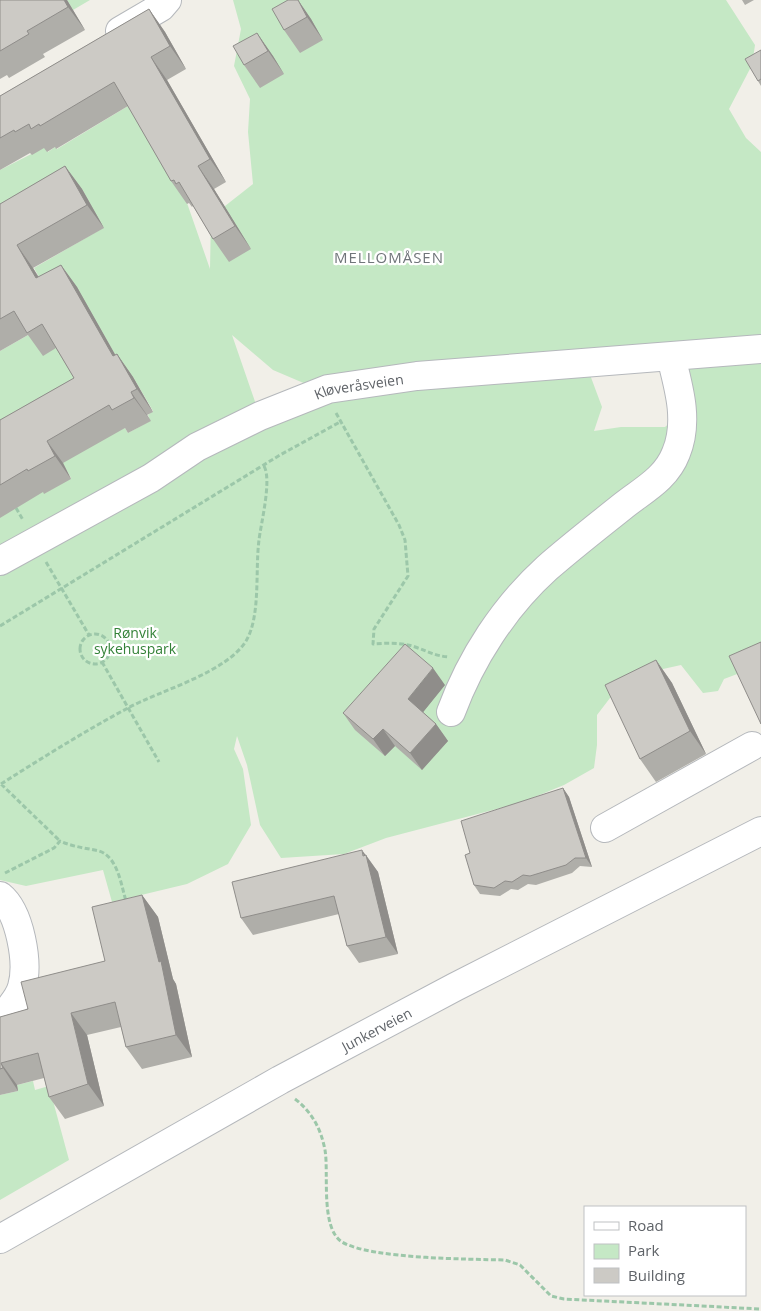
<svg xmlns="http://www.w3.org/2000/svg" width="761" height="1311" font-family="'Open Sans',sans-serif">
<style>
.green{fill:#c5e8c5;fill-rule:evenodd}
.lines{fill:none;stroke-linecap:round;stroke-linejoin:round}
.minor-casing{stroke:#b5b8bc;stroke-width:30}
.path{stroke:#9cc7a9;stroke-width:3;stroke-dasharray:5 2.5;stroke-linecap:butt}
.minor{stroke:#fff;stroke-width:28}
.wall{fill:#afaea9}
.shaded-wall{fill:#8f8d8a}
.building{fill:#cccac5;stroke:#8f8d8a}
.labels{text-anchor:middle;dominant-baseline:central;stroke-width:4.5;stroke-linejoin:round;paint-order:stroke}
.street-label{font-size:14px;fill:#5f6368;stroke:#fff}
.park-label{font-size:14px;fill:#348238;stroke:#fff}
.neighbourhood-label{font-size:15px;letter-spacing:1px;fill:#70757a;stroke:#fff}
</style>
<rect width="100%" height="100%" fill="#f1efe8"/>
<!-- green -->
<path class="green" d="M67 0H90L73 10Z
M233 0H726L755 45 752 65 729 109 746 138 761 152V665L724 679 718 691 703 693 681 665 654 671 610 698 597 715V745L594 768 564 785 520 803 386 838 344 854 281 858 260 825 247 765 237 736 234 749 243 769 251 825 228 864 187 884 112 902 103 870 26 886 0 880V515L42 491 45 493 71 478 54 448 125 428 128 433 150 421 148 415 153 411 133 377 129 379 77 288 54 303 34 268 103 228 82 189 0 206V170L45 147 48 152 55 147 57 149 138 100 135 113 187 203 210 269 211 217 253 184 248 132 250 99 234 66 241 29ZM232 335 273 370 320 390 260 416ZM681 357V413L665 427H621L594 431 602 407 586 364Z
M30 334 58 346 90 401 0 452V351Z
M33 1081 35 1090 49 1086 69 1160 0 1200V1095L18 1091 17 1085Z"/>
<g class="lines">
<defs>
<g id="minor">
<path d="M120 31 161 7 167 0"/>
<path id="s1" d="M0 561 151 478 197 447 260 416 328 389 417 376 761 349"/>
<path d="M451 712C471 658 504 607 547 568 571 547 598 526 623 506 643 490 666 479 676 453 689 422 679 388 671 357"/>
<path d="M605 828 752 746"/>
<path d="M0 896C20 912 29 963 22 987 19 999 8 1010 0 1019"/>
<path id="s2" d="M0 1239 280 1080 455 987 761 831"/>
</g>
</defs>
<!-- minor casing -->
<use href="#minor" class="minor-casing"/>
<!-- path -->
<path class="path" d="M336 413 399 525 405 540 408 576 374 629 373 644C388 643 403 642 418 648 429 652 436 656 449 657
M16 508 23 520
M46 562 89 635
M0 626 280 455 340 422
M80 649a15 15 0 1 1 30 0a15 15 0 1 1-30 0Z
M102 662 159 762
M1 784C42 758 85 731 128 708 161 690 226 673 246 641 261 616 255 570 259 540 261 523 272 480 264 466
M1 784 60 841
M5 873 54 848 60 841C73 847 86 848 99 851 118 857 121 885 126 901
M295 1099C312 1112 321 1129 325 1150 329 1173 320 1228 342 1242 371 1259 468 1259 505 1260L520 1265 551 1296 564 1299 761 1309"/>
<!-- minor -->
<use href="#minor" class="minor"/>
</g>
<!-- wall -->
<path class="wall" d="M0 0H67L85 30 43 54 45 57 9 78 7 75 0 79Z
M288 0H298L311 19 323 40 300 53 284 30Z
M742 0H754L745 5Z
M149 9 165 32 186 69 167 80 226 182 214 189 251 249 229 262 213 239 193 206 192 207 189 203 187 204 171 181 128 106 56 149 55 147 47 152 44 148 32 155 30 153 0 170V96Z
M257 33 273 56 284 74 260 88 244 65Z
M761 50V86L758 81Z
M65 166 82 189 104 228 33 268 39 277 61 265 77 287 115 355 117 354 133 377 153 412 147 415 151 421 128 433 125 428 63 463 71 479 44 494 43 492 0 518V420L74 378 56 348 43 356 28 335 0 351V204Z
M656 660 672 683 706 754 656 782 640 759Z
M445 685 423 712 436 724 448 741 422 770 395 746 385 756 355 730 343 713Z
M563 788 569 797 592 867 580 866 572 873 536 885 528 884 518 890 511 889 500 896 480 894 474 885 470 853Z
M366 855 378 872 398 954 359 963 347 946 339 914 253 935 241 918Z
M142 895 158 917 173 979 176 984 192 1057 142 1069 126 1047 121 1027 87 1035 104 1106 65 1119 49 1097 44 1078 17 1085 18 1091 0 1095V1017L28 1009 105 961Z"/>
<!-- shaded-wall -->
<path class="shaded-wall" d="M64 0H67L85 30 68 7Z
M298 0 311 19 323 40 307 17Z
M149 9 165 32 186 69 170 46Z
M257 33 273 56 284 74 268 51Z
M151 57 167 80 226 182 210 159Z
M65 166 82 189 104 228 87 205Z
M198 166 214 189 251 249 235 226Z
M17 245 33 268 52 301 36 278Z
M61 265 77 287 129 379 113 356Z
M117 354 133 377 153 412 137 389Z
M131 392 147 415 151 421 134 398Z
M47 441 63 463 71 479 55 456Z
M656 660 672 683 706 754 690 731Z
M433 668 445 685 420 716 408 699Z
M436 724 448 741 422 770 410 753Z
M383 729 395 746 385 756 373 739Z
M563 788 569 797 592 867 586 858Z
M362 850 378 872 398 954 386 937Z
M142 895 158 917 173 979 176 984 192 1057 176 1035Z
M71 1013 87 1035 104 1106 88 1084Z
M1 1063 17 1085 18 1091 3 1068Z"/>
<!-- building -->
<path class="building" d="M0 0H64L68 7 27 31 29 34 0 51Z
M288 0H298L307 17 284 30 272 9Z
M149 9 170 46 151 57 210 159 198 166 235 226 213 239 179 182 176 184 174 180 171 181 114 82 40 126 39 124 31 129 29 124 15 132 14 130 0 138V96Z
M257 33 268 51 244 65 233 46Z
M761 50V79L758 81 745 59Z
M65 166 87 205 17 245 36 278 61 265 113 356 117 354 137 389 131 392 134 398 112 410 109 405 47 441 55 456 28 471 27 469 0 485V420L74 378 42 324 27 333 14 311 0 319V204Z
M761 642V724L729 656Z
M405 644 433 668 408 699 436 724 410 753 383 729 373 739 343 713Z
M656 660 690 731 640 759 605 685Z
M563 788 586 858H575L566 865 530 876 523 875 512 882 505 881 494 888 474 885 465 855 470 853 461 821Z
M362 850 363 856 366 855 386 937 347 946 334 896 241 918 232 882Z
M142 895 159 962 161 961 176 1035 126 1047 115 1002 71 1013 88 1084 49 1097 38 1053 1 1063 3 1068 0 1069V1017L28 1009 21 982 105 961 92 907Z"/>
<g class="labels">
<!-- street labels -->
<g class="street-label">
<text stroke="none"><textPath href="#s1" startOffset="402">Kløveråsveien</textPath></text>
<text stroke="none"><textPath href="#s2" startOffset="431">Junkerveien</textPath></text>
</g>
<!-- park labels -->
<g class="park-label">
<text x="135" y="632">Rønvik<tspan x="135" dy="16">sykehuspark</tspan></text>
</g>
<!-- neighbourhood labels -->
<g class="neighbourhood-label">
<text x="389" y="257">MELLOMÅSEN</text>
</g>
</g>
<!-- legend -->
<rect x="584" y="1206" width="162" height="90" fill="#ffffff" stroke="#bfc1c3"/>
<rect x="594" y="1222" width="25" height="8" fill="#ffffff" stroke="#bfc1c3"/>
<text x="628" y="1231" font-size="15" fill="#5f6368">Road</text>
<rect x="594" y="1244" width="25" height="15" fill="#c5e8c5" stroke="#bfc1c3"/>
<text x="628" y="1256" font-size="15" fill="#5f6368">Park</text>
<rect x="594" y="1268" width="25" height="15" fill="#cccac5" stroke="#bfc1c3"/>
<text x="628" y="1281" font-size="15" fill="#5f6368">Building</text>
</svg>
